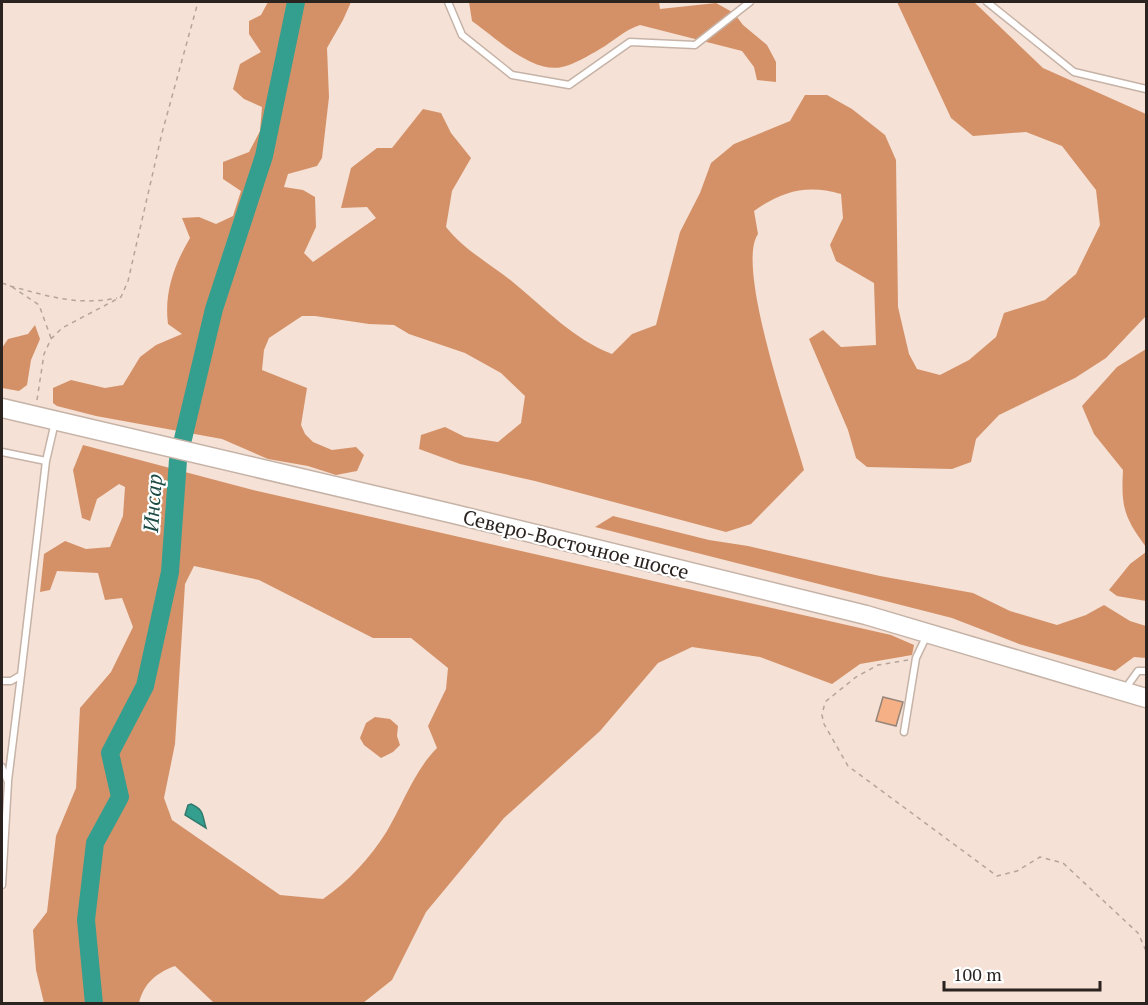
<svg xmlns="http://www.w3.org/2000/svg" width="1148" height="1005" font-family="'PT Serif',serif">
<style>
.forest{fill:#d49167;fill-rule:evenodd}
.water{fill:#349f8f;stroke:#317a6d;stroke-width:1.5}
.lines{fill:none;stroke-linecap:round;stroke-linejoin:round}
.river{stroke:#349f8f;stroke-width:18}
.building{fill:#f5b085;stroke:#968479;stroke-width:1.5}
.lane-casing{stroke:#c6b3a7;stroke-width:9}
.primary-casing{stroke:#c6b3a7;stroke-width:21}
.path{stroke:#b5a59c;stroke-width:1.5;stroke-dasharray:4.5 4.5;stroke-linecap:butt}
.lane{stroke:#fff;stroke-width:6}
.primary{stroke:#fff;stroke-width:18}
.labels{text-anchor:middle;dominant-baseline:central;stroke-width:4.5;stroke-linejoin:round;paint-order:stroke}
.street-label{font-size:20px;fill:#2a231f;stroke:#fff}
.water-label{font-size:21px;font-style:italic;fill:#1c4942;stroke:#fff}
</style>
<rect width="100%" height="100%" fill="#f5e1d5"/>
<!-- forest -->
<path class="forest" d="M268 2H351L343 20 327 48 329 97 322 158 317 166 288 174 284 187 303 190 315 197 316 227 304 253 313 262 376 218 367 207 341 208 351 168 377 148H392L423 109 441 113 451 133 471 158 452 191 446 227C464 250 492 265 514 283 546 309 573 339 612 354L632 334 656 325 680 232 700 193 711 163 734 144 790 121 805 95H827L852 109 885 135 896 160 898 307 909 354 917 369 940 375 969 360 996 337 1004 313 1045 300 1076 274 1100 225 1096 190 1062 146 1026 132 973 136 951 118 897 2H974L1043 68 1146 114V316L1106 358 1075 378 999 415 976 439 971 462 952 469 867 467 856 458 848 430 809 339 823 330 841 347 876 345 874 283 836 261 830 245 843 218 841 194C807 184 782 191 754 211L758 234C735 267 792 427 804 470L751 524 726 532 535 481 460 464 419 449 421 435 445 427 465 437 498 442 521 423 525 396 501 373 465 353 409 334 394 325 369 324 315 316H302L269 338 264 350 262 370 307 388 301 425 305 434 313 442 332 450 356 447 364 455 357 471 336 475 308 466 268 459 222 439 96 416 57 406 53 403V388L71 380 105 388 123 385 140 357 156 345 182 334 168 324C164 293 174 265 190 238L182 218 199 217 216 224 233 216 241 191 223 179V162L249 152 260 131 262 107 244 99 233 89 240 64 261 52 249 34V21L261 15Z
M469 2H659L660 9 716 3 734 13 743 25 767 45 776 62V82L757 80 754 67 742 51 640 25C624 30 614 41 600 49 588 56 575 64 562 67 532 74 495 37 472 21Z
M35 325 40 339 31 360 27 385 19 391 2 388V348L8 339 28 334Z
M1146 349V547C1124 517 1121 507 1123 470L1094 434 1082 406 1117 367Z
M83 445 253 490 891 635 914 645 912 655 860 664 832 684 760 657 692 647 658 663 600 731 504 818 426 912 392 980 363 1003H214L175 966C156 973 144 983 139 1003H44L36 970 33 930 47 912 56 836 76 788 80 708 111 672 133 627 122 598 105 600 98 573 57 571 50 590 40 592 44 554 65 541 86 549 110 547 123 516 125 487 119 484 97 499 90 521 82 518 73 470ZM194 566 259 580 373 638H411L448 668 446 689 428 726 437 748C414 771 403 804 387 831 370 858 348 882 323 899L280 895 172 820 164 798 175 744 185 584Z
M613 516 709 540 748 546 880 576 973 593 1010 611 1057 625 1086 615 1104 605 1130 621 1146 626V658L1134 657 1115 671 1019 644 952 618 595 527Z
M1146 552V601L1117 596 1109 590 1130 564Z
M375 717 390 719 398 726 397 736 400 745 393 752 381 758 364 745 360 738 366 723Z"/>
<!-- water -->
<path class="water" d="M191 804C205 810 202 816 206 828L185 815 188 805Z"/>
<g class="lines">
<!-- river -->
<path class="river" d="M94 1004 86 920 95 843 120 797 110 753 145 686 170 572 178 460 214 309 264 156 296 2"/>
</g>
<!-- building -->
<path class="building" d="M883 697 903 702 896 726 876 721Z"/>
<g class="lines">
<defs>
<path id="lane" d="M448 2 462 35 512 75 569 85 630 42 695 45 750 2
M987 2 1074 72 1146 89
M2 452 46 461
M2 681H11L21 675 46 461 55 422
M1125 689 1138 671H1146
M904 732 916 658 926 637
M2 767 8 782 2 885
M8 781 21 675"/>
<path id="primary" d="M2 408 454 514 866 615 1146 698"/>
</defs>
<!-- lane casing -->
<use href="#lane" class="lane-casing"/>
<!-- primary casing -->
<use href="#primary" class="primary-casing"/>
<!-- path -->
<path class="path" d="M2 283 8 285
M10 286C48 296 77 306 117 298
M12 287 39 305 51 338
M37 400 44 354 51 339 62 328 121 297 128 281 162 133 198 2
M908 660 878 665 856 677 825 702 822 715 824 724 848 766 997 876 1017 871 1040 857 1063 863 1138 933 1146 951"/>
<!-- lane -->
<use href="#lane" class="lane"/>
<!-- primary -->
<use href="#primary" class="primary"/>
</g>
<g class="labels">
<!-- street labels -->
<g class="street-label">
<text transform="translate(576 544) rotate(14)">Северо-Восточное шоссе</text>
</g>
<!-- water labels -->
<g class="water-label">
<text transform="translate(152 503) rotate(-86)">Инсар</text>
</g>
</g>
<!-- border -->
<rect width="1148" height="1005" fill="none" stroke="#2a231f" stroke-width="6"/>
<!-- scale -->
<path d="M944 981v9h156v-9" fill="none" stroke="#2a231f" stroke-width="3"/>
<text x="953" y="981" font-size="18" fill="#2a231f" stroke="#ffffff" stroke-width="4.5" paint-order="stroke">100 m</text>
</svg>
